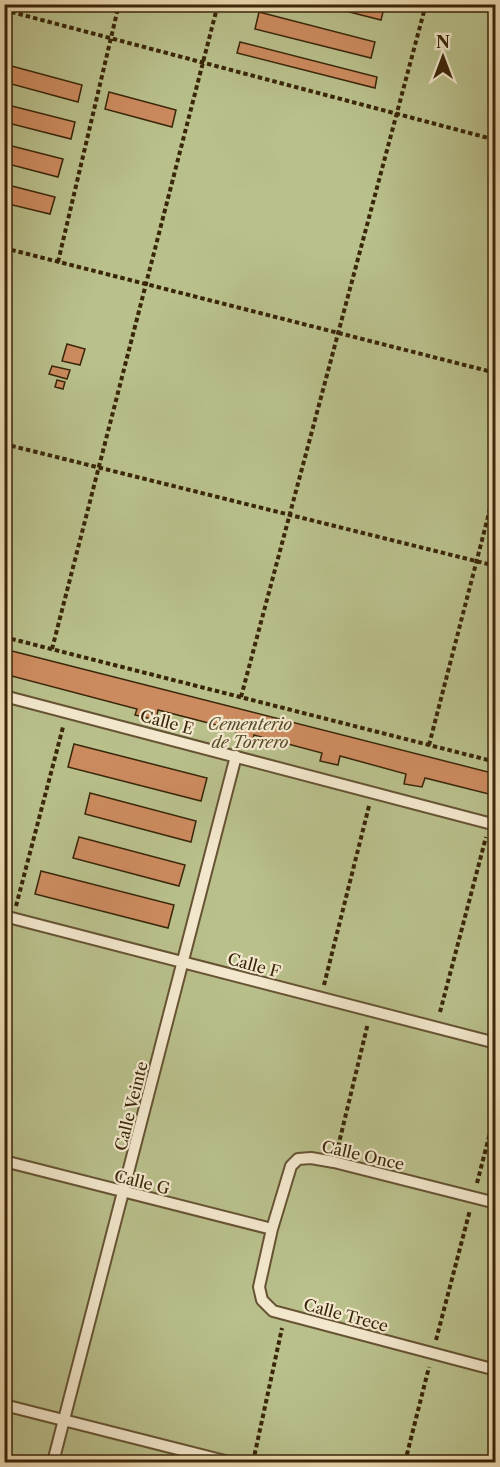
<svg xmlns="http://www.w3.org/2000/svg" width="500" height="1467" font-family="'Libre Caslon Text',serif">
<style>
.green{fill:#b9c08c;stroke:#79734a;stroke-width:1.5}
.building{fill:#cc8b5f;stroke:#392609;stroke-width:1.5}
.lines{fill:none;stroke-linecap:round;stroke-linejoin:round}
.lane-casing{stroke:#665333;stroke-width:14}
.path{stroke:#392609;stroke-width:4;stroke-dasharray:4.5 3;stroke-linecap:butt}
.lane{stroke:#f3e8cd;stroke-width:10}
.labels{text-anchor:middle;dominant-baseline:central;stroke-width:4.5;stroke-linejoin:round;paint-order:stroke}
.street-label{font-size:16px;fill:#392609;stroke:#f3e8cd}
.park-label{font-size:16px;font-style:italic;fill:#594c2a;stroke:#f3e8cd}
</style>
<rect width="100%" height="100%" fill="#eddbb2"/>
<filter id="stains"><feTurbulence type="fractalNoise" baseFrequency=".00333" numOctaves="4"/><feColorMatrix values="0 0 0 0 .2 0 0 0 0 .09 0 0 0 0 .02 0 0 0 .5 -.17"/></filter>
<radialGradient id="worn" r=".72"><stop offset=".6" stop-color="#630" stop-opacity="0"/><stop offset="1" stop-color="#630" stop-opacity=".3"/></radialGradient>
<!-- green -->
<path class="green" d="M5 5H495V1462H5Z"/>
<!-- building -->
<path class="building" d="M318 4H385L381 20Z
M259 12 375 42 371 58 255 29Z
M240 42 377 77 375 88 237 53Z
M4 64 82 85 78 102 4 82Z
M109 92 176 110 172 127 105 109Z
M4 104 75 122 71 139 4 122Z
M4 144 63 159 58 177 4 163Z
M4 184 55 197 50 214 4 203Z
M67 344 85 349 80 365 62 361Z
M52 366 70 370 67 379 49 374Z
M57 380 65 382 63 389 55 387Z
M4 649 496 774V805L491 804 493 795 425 778 422 787 404 784 406 774 340 756 338 765 320 761 322 753 254 735 252 744 235 740 236 730 158 710 156 720 135 715 137 709 4 674Z
M74 744 207 778 201 801 68 767Z
M90 793 196 821 191 842 85 814Z
M79 837 185 865 179 886 73 858Z
M41 871 174 905 168 928 35 894Z"/>
<g class="lines">
<defs>
<path id="lane" d="M4 696 496 825
M4 916 496 1043
M4 1161 272 1229
M496 1203 334 1162 311 1158 298 1159 291 1166 272 1229 259 1287 262 1300 273 1311 496 1370
M4 1405 229 1462
M53 1462 236 756"/>
</defs>
<!-- lane casing -->
<use href="#lane" class="lane-casing"/>
<!-- path -->
<path class="path" d="M4 10 496 140
M4 248 496 373
M58 262 119 4
M4 444 496 566
M4 637 496 762
M52 649 218 4
M241 697 426 4
M429 745 496 486
M16 906 63 727
M4 950 9 933
M324 985 369 806
M440 1012 486 837
M338 1147 368 1023
M477 1183 496 1110
M436 1340 470 1210
M253 1462 282 1328
M405 1462 429 1367"/>
<!-- lane -->
<use href="#lane" class="lane"/>
</g>
<g class="labels">
<!-- street labels -->
<g class="street-label">
<text transform="translate(167 722) rotate(15)">Calle E</text>
<text transform="translate(254 965) rotate(15)">Calle F</text>
<text transform="translate(131 1106) rotate(-76)">Calle Veinte</text>
<text transform="translate(363 1155) rotate(13)">Calle Once</text>
<text transform="translate(142 1182) rotate(14)">Calle G</text>
<text transform="translate(346 1315) rotate(15)">Calle Trece</text>
</g>
<!-- park labels -->
<g class="park-label">
<text x="250" y="724">Cementerio<tspan x="250" dy="18">de Torrero</tspan></text>
</g>
</g>
<!-- margin -->
<rect width="500" height="1467" fill="none" stroke="#eddbb2" stroke-width="24"/>
<rect x="6" y="6" width="488" height="1455" fill="none" stroke="#392609" stroke-width="3"/>
<rect x="12" y="12" width="476" height="1443" fill="none" stroke="#392609" stroke-width="1.5"/>
<!-- north arrow -->
<g transform="translate(443 57)" stroke="#f3e8cd" stroke-width="4.5" paint-order="stroke">
<path d="M0-4.5L10 22L0 15L-10 22Z" fill="#392609"/>
<text y="-9" font-size="16" font-weight="bold" text-anchor="middle" fill="#392609">N</text>
</g>
<rect width="100%" height="100%" filter="url(#stains)"/>
<rect width="100%" height="100%" fill="url(#worn)"/>
</svg>
